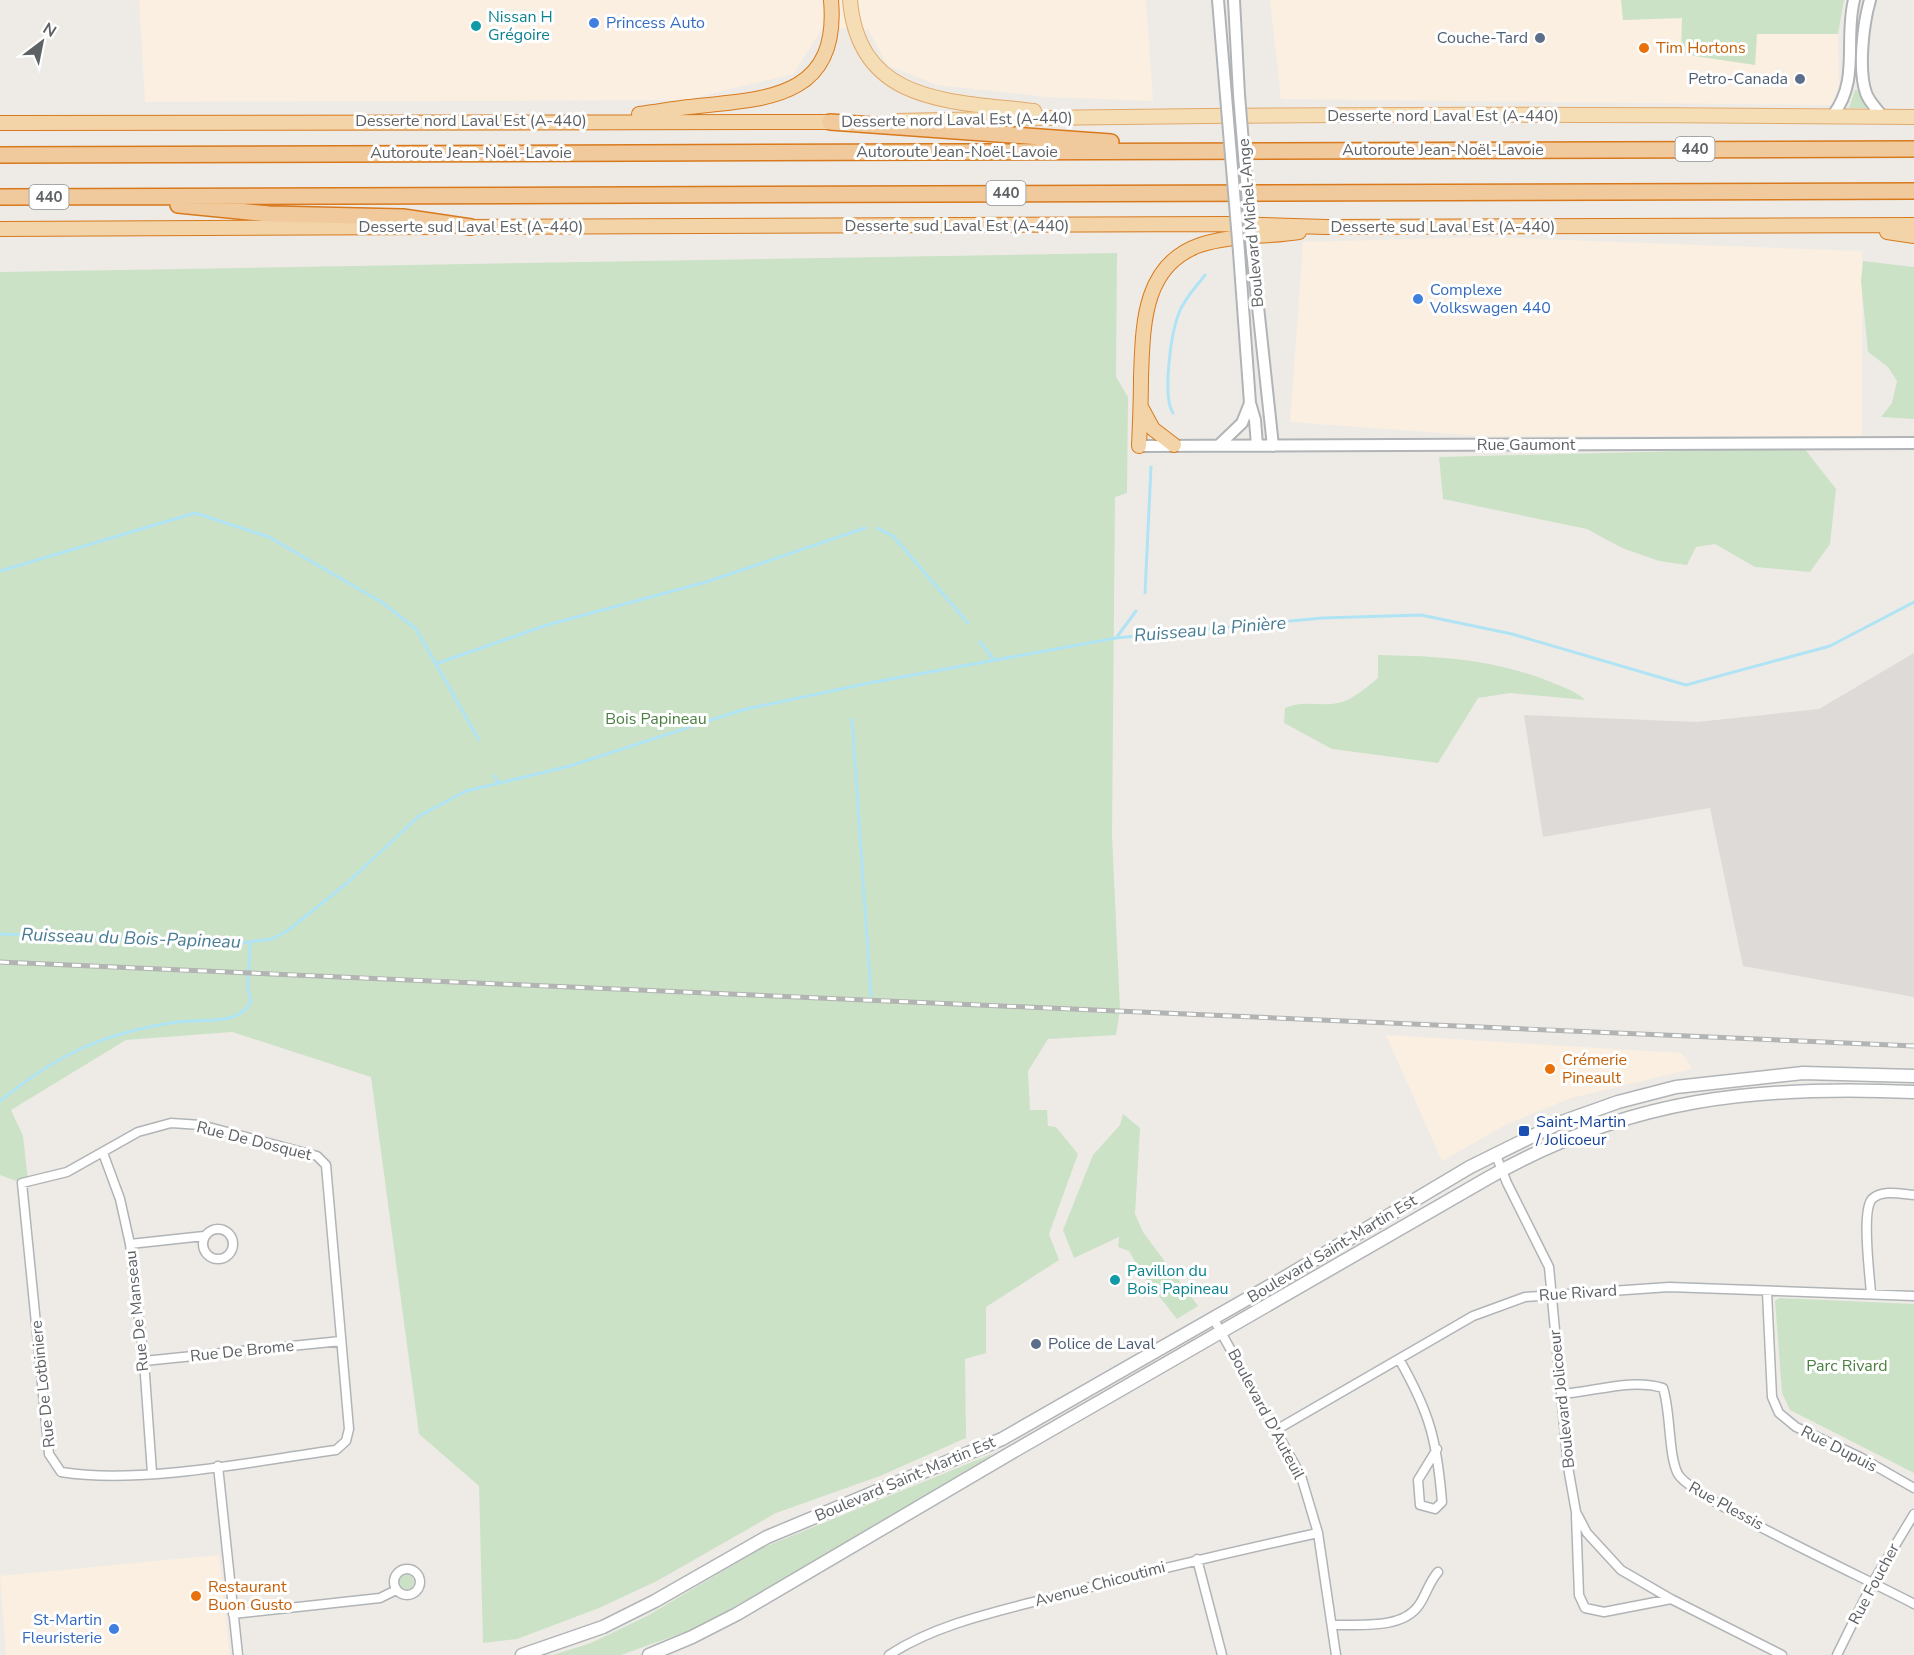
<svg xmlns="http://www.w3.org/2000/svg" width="1914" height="1655" font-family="'Nunito Sans',sans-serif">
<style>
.commercial{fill:#faefe0}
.industrial{fill:#dddad8}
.green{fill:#cce2c6}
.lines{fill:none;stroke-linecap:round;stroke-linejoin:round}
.stream{stroke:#b0e4f4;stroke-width:3}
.minor-casing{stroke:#b1b4b7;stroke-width:11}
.tertiary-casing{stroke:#b1b4b7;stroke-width:14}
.secondary-casing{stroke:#b1b4b7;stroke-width:15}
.primary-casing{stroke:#e0aa6e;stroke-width:16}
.trunk-casing{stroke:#d8791d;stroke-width:16}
.motorway-casing{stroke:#d8791d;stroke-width:18}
.minor{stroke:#fff;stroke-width:8}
.tertiary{stroke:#fff;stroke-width:10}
.secondary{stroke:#fff;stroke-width:12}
.primary{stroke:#f5deb5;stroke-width:14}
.trunk{stroke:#f2d4a8;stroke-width:14}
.motorway{stroke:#f0ca9c;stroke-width:15}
.rail-casing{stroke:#b2b3b3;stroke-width:5}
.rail{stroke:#fff;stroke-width:3;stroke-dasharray:9;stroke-linecap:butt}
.tertiary-bridge-casing{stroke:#b1b4b7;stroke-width:14;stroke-linecap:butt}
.tertiary-bridge{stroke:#fff;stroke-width:10}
.shop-dot{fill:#3f7fe0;stroke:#fff;stroke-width:2}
.culture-dot{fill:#0f9aa8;stroke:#fff;stroke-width:2}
.service-dot{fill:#5c6f8a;stroke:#fff;stroke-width:2}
.food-dot{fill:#e8710a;stroke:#fff;stroke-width:2}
.transit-dot{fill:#1a4fb4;stroke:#fff;stroke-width:2}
.labels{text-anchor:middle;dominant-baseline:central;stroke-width:6;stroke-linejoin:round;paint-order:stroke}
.shield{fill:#fff;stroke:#8e9193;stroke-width:1.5}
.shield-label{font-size:15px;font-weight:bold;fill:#5e6265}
.culture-label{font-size:16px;fill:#0d838f;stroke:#fff;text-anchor:start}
.shop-label{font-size:16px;fill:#366cbe;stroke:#fff;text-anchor:start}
.service-label{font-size:16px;fill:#4e5e75;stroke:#fff;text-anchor:end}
.food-label{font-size:16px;fill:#c56008;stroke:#fff;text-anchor:start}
.street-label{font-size:16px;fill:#5e6265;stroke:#fff}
.park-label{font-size:16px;fill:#4a8141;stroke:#fff}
.transit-label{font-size:16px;fill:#164399;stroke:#fff;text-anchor:start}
.water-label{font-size:18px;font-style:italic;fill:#477c94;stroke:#fff}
</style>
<rect width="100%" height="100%" fill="#eeebe6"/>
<!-- commercial -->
<path class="commercial" d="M139 0H1146L1153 101 1048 97 937 85 887 65 868 29 823 28 793 74 686 100 145 102Z
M1270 0H1621L1624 20 1682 18 1755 65 1757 34H1838L1839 86 1831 105 1281 99Z
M1485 237 1862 251V436H1483L1290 422 1303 242Z
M1386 1035 1682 1053 1692 1069 1571 1098 1509 1123 1442 1161Z
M219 1555 230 1655H6L0 1576Z"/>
<!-- industrial -->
<path class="industrial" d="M1914 653V997L1743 966 1710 808 1543 837 1524 715 1697 722 1819 709Z"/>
<!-- green -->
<path class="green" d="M1621 0H1844L1838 34H1757L1755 65 1681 54 1682 18 1623 20Z
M1855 90H1858L1867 106 1866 108H1849Z
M1117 253 1116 377 1128 397 1127 493 1115 497 1112 835 1120 1009 1116 1035 1048 1039 1028 1071 1030 1110H1047L1048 1126 1056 1127 1078 1154 1049 1234 1059 1260 986 1307V1353L965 1359 966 1438 880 1476 776 1513 657 1581 599 1608 517 1639 483 1643 479 1486 419 1434 371 1077 232 1032 126 1040 11 1110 23 1136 28 1180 22 1183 0 1175V272Z
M1863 261 1914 267V419L1881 417 1892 403 1897 381 1888 367 1868 352 1861 281Z
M1804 448 1836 489 1830 544 1810 572 1755 567 1715 544 1696 547 1687 565 1659 561 1622 548 1587 529 1443 499 1439 457Z
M1378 655C1439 656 1495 659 1553 683 1565 688 1576 691 1585 700L1510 693 1478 698 1438 763 1332 749 1284 723 1285 708C1304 699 1323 708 1342 702 1356 697 1367 687 1378 678Z
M1123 1114 1140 1128 1135 1214 1143 1232 1198 1306 1177 1319 1143 1276 1129 1251 1118 1247 1119 1237 1074 1258 1063 1230 1093 1155 1120 1125Z
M1779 1298 1914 1304V1473L1790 1410 1782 1393 1775 1301Z
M994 1453 975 1467 854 1540 696 1628 621 1655H553L591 1643 647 1616 762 1548Z
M398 1582a8 8 0 1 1 16 0a8 8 0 1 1-16 0Z"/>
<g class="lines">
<!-- stream -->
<path class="stream" d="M1173 413C1162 397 1171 333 1179 313 1184 299 1196 287 1205 275
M877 528 893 536 968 623
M0 571 195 513 269 537 383 603 416 629 479 740
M1145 593 1151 467
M1116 638 1136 611
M980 642 994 660
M438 663 547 625 706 582 865 528
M852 719 871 996
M495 776 498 783
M0 934 239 943 272 939 287 931 346 884 419 816 466 791 570 766 742 710 869 683 1116 638 1322 618 1421 615 1512 634 1686 685 1830 646 1914 602
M0 1101C58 1054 103 1033 177 1022 202 1018 239 1027 251 1001L248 989 250 943"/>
<defs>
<path id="minor" d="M171 1123 201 1125 317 1156 326 1165 349 1429 346 1441 336 1450C255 1461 140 1485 61 1472L49 1454 22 1183 67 1172 138 1132Z
M103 1153 120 1199 130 1244 144 1361 152 1473
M1495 1153 1507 1183 1549 1267 1568 1467 1576 1512 1587 1533 1621 1570 1671 1599 1782 1655
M203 1244a15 15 0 1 1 30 0a15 15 0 1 1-30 0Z
M130 1244 204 1236
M1767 1292 1772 1397 1779 1413 1796 1427 1860 1457 1914 1488
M1871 1294C1870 1276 1861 1211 1872 1199 1882 1189 1902 1194 1914 1195
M1213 1318 1301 1476 1318 1533 1336 1655
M1399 1359C1430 1413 1437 1441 1442 1502L1435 1509 1420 1505 1418 1480 1437 1449
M144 1361 341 1341
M1561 1394C1594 1392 1631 1378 1663 1388 1671 1412 1668 1455 1678 1474 1693 1500 1874 1582 1914 1604
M1276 1430 1473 1316 1525 1297 1669 1287 1914 1296
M218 1466 238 1655
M1576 1515 1579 1595 1585 1608 1604 1612 1671 1599
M1197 1559 1222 1655
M394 1582a13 13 0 1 1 26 0a13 13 0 1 1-26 0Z
M233 1614 380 1598 396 1590
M1333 1625C1359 1624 1402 1630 1419 1605 1426 1595 1429 1582 1438 1572
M889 1655C938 1623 1000 1611 1056 1596 1143 1573 1230 1552 1318 1533
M1837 1655 1873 1582 1914 1514"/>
<path id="tertiary" d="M1218 0 1226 96
M1234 0 1239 95
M1870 0C1863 24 1858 70 1866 93 1869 102 1877 109 1882 116
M1833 115C1860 81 1844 39 1854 0
M1252 251 1273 446
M1239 252 1250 403 1255 420 1257 445
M1219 445 1242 423 1250 403
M1139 446 1914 443"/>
<path id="secondary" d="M522 1655 603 1627 655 1601 767 1537 1002 1439 1282 1279 1470 1167 1559 1123 1618 1102 1676 1087 1803 1073 1914 1076
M649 1655 692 1637 737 1614 1009 1454 1488 1178C1628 1098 1757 1085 1914 1092"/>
<path id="primary" d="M850 0C859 105 952 101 1034 111
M895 121C1235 113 1575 114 1914 117"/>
<path id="trunk" d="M639 114C656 112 672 109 689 107 764 99 840 100 831 0
M0 123 830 122
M461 227 1228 224 1326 227 1914 225
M0 229 439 227
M1887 232 1914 236
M1141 407 1153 429 1174 445
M1139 446C1140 423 1141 400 1141 377 1143 327 1142 265 1200 245 1230 235 1267 237 1299 232"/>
<path id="motorway" d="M830 122 1111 142
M0 155 1914 149
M0 197 1914 191
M178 205 269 214 403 217 471 227"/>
</defs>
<!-- minor casing -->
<use href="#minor" class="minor-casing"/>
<!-- tertiary casing -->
<use href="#tertiary" class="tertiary-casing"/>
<!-- secondary casing -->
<use href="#secondary" class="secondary-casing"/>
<!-- primary casing -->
<use href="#primary" class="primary-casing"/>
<!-- trunk casing -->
<use href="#trunk" class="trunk-casing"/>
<!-- motorway casing -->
<use href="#motorway" class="motorway-casing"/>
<!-- minor -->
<use href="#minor" class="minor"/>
<!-- tertiary -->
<use href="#tertiary" class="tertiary"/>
<!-- secondary -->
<use href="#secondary" class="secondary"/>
<!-- primary -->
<use href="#primary" class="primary"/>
<!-- trunk -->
<use href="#trunk" class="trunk"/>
<!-- motorway -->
<use href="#motorway" class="motorway"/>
<defs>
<path id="rail" d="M0 962 1914 1046"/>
</defs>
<!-- rail casing -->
<use href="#rail" class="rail-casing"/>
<!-- rail -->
<use href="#rail" class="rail"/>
<defs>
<path id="tertiary-bridge" d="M1239 95 1252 251
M1226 96 1239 252"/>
</defs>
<!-- tertiary-bridge casing -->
<use href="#tertiary-bridge" class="tertiary-bridge-casing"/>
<!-- tertiary-bridge -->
<use href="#tertiary-bridge" class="tertiary-bridge"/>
</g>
<!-- markers -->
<g class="shop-dot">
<circle cx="594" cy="23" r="6"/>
<circle cx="1418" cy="299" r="6"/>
<circle cx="114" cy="1629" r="6"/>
</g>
<g class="culture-dot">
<circle cx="476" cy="26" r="6"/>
<circle cx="1115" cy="1280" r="6"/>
</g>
<g class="service-dot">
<circle cx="1540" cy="38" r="6"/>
<circle cx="1800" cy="79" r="6"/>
<circle cx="1036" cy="1344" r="6"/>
</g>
<g class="food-dot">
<circle cx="1644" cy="48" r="6"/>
<circle cx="1550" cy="1069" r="6"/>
<circle cx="196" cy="1596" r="6"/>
</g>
<rect class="transit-dot" x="1518" y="1125" width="12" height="12" rx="3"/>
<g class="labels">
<!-- shield labels -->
<g class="shield">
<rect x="1675.5" y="137" width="39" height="24" rx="4.5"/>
<rect x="986.5" y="181" width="39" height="24" rx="4.5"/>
<rect x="29.5" y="185" width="39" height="24" rx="4.5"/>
</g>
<g class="shield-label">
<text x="1695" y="149">440</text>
<text x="1006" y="193">440</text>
<text x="49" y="197">440</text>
</g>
<!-- culture labels -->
<g class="culture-label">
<text x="488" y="17">Nissan H<tspan x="488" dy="18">Grégoire</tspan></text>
<text x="1127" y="1271">Pavillon du<tspan x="1127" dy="18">Bois Papineau</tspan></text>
</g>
<!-- shop labels -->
<g class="shop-label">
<text x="606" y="23">Princess Auto</text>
<text x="1430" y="290">Complexe<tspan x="1430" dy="18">Volkswagen 440</tspan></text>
<text x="102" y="1620" text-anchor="end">St-Martin<tspan x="102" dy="18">Fleuristerie</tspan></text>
</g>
<!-- service labels -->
<g class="service-label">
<text x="1528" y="38">Couche-Tard</text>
<text x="1788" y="79">Petro-Canada</text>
<text x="1048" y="1344" text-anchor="start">Police de Laval</text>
</g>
<!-- food labels -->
<g class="food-label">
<text x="1656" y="48">Tim Hortons</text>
<text x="1562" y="1060">Crémerie<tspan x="1562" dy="18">Pineault</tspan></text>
<text x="208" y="1587">Restaurant<tspan x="208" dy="18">Buon Gusto</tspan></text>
</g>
<!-- street labels -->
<g class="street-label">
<text x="1443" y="116">Desserte nord Laval Est (A-440)</text>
<text transform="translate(957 120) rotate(-1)">Desserte nord Laval Est (A-440)</text>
<text x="471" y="121">Desserte nord Laval Est (A-440)</text>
<text x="1443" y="150">Autoroute Jean-Noël-Lavoie</text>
<text x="957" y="152">Autoroute Jean-Noël-Lavoie</text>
<text x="471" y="153">Autoroute Jean-Noël-Lavoie</text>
<text transform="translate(1251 223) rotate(-95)">Boulevard Michel-Ange</text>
<text x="957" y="226">Desserte sud Laval Est (A-440)</text>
<text x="471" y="227">Desserte sud Laval Est (A-440)</text>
<text x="1443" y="227">Desserte sud Laval Est (A-440)</text>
<text x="1526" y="445">Rue Gaumont</text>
<text transform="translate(254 1141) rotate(14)">Rue De Dosquet</text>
<text transform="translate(1332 1249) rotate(-31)">Boulevard Saint-Martin Est</text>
<text transform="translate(1578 1293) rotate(-4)">Rue Rivard</text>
<text transform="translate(137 1311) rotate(-96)">Rue De Manseau</text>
<text transform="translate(242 1351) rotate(-6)">Rue De Brome</text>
<text transform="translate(43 1384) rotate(-96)">Rue De Lotbiniere</text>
<text transform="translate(1562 1399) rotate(-96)">Boulevard Jolicoeur</text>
<text transform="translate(1266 1414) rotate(62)">Boulevard D'Auteuil</text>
<text transform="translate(1839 1449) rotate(27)">Rue Dupuis</text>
<text transform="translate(905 1479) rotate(-23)">Boulevard Saint-Martin Est</text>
<text transform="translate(1726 1506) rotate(29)">Rue Plessis</text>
<text transform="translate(1100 1584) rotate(-15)">Avenue Chicoutimi</text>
<text transform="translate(1874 1584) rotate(-62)">Rue Foucher</text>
</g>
<!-- park labels -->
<g class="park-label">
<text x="656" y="719">Bois Papineau</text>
<text x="1847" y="1366">Parc Rivard</text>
</g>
<!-- transit labels -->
<g class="transit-label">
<text x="1536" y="1122">Saint-Martin<tspan x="1536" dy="18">/ Jolicoeur</tspan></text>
</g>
<!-- water labels -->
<g class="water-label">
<text transform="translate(1210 629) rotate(-5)">Ruisseau la Pinière</text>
<text transform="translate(131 938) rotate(2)">Ruisseau du Bois-Papineau</text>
</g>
</g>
<!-- north arrow -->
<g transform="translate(42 42) rotate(32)" stroke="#ffffff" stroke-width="4.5" paint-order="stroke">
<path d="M0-4.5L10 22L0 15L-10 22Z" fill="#5e6265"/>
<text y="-9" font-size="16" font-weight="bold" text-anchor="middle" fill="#5e6265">N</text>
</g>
</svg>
